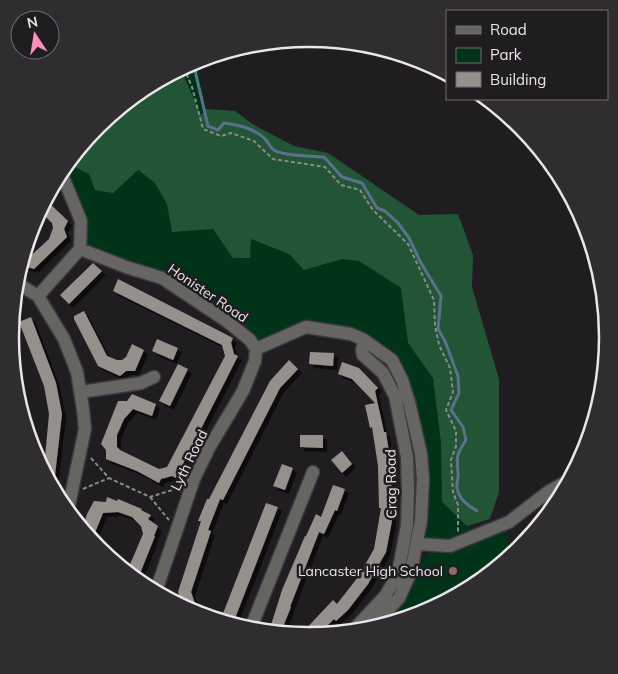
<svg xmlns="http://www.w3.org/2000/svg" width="618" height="674" font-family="Mulish,sans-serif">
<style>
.green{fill:#013319}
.forest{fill:#225436}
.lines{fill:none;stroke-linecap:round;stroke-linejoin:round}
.stream{stroke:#5b718b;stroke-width:3}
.building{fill:#95908c;filter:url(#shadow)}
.minor-casing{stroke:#3c393d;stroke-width:15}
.path{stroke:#8c898c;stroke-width:2;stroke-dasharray:4 2.5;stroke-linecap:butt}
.minor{stroke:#666562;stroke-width:12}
.education-dot{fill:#8d6e63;stroke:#201d21;stroke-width:2}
.labels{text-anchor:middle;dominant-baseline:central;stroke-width:5;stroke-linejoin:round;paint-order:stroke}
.street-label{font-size:14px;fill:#e9e6e9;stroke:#201d21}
.poi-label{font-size:14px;fill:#e9e6e9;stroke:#201d21;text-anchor:end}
.rim{fill:none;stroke:#e9e6e9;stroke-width:2.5}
</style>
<defs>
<filter id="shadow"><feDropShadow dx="4" dy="4" stdDeviation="0" flood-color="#0009"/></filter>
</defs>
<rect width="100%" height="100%" fill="#201d21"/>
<!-- green -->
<path class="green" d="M198 60 206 109 201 116 181 70Z
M71 165 89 174 138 170 155 183 167 204 172 232 214 229 251 239 289 254 305 270 342 259 359 261 401 288 408 343 433 378 441 443 442 502 476 535 450 546 418 544 423 479 402 380 364 340 306 327 256 349 170 284 80 249 81 221 63 177Z
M505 528 511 554 423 613 389 620 405 601 415 583 423 558 430 552 450 549Z"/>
<!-- forest -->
<path class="forest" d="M181 70 201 115 206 109 235 111 254 125 294 146 328 153 419 215 458 214 473 255 472 287 499 379V492L490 519 467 526 442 502 441 443 433 378 408 343 401 288 359 261 342 259 304 270 289 254 251 239 250 258H233L213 229 172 232 167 204 155 183 138 170 113 193 95 190 89 174 71 165 98 125Z"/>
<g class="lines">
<!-- stream -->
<path class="stream" d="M193 62 208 126 218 130 224 123C239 125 253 128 264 138 268 141 270 148 274 150 282 156 313 156 324 157L342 177 362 183 377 208 385 211 398 223 409 238 421 263 441 296 438 329 445 341 458 376 459 393 451 410 463 427 466 440C457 454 456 456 458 472 459 477 456 483 457 488 459 499 467 505 477 511"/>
</g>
<!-- building -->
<path class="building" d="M47 201 68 221 64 229 67 237 34 269 24 266 25 261 49 239 53 228 52 223 40 211Z
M93 263 102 271 69 304 60 295Z
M118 279 233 338 231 343 234 354 238 356 181 468H179L176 478 172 476 161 479 159 483 137 471 106 459V450L101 444 118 401H127L132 394 156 404 152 416 133 409 124 419 117 435V447L120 450 159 469 167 467 225 356 222 345 113 291Z
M84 311 107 356 117 360H122L126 357 132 344 144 350 135 371H126L120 376 98 366 74 319V316Z
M31 317 56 383 62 414 54 484 44 468 49 414 44 386 19 322Z
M157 339 178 348 173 360 152 351Z
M310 352 334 353 333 366 309 364Z
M289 360 298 369 280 388 223 500 220 499 208 530 211 531 191 592 197 609 191 611 183 605 178 592 201 521H198L207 499H209L270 381Z
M342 362 359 368 378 388 375 391 384 432H386L391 466 392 521 386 552 368 584 348 610 336 621 334 619 319 634 309 636 301 634 333 600 337 604 358 577 374 549 381 508H379L378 466 372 427 370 428 365 405 375 403 352 379 338 374Z
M178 364 188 369 170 406 159 401Z
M300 435H323V448L300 447Z
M342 451 352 464 342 473 331 460Z
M282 464 293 468 285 490 273 486Z
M333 485 345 489 337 511 335 510 324 534 319 532 290 607H291L282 629 271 625 282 590 305 536H306L316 514 321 517Z
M107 497 117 501 118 499 142 509 141 510 151 515 148 519 158 526 154 536H155L139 576 128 569 143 534 141 526 132 517 118 512 103 513 92 540 83 527 87 514 94 501 106 502Z
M266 503 278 507 234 621 222 616Z"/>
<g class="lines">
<defs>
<path id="minor" d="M63 177 81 221 80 249 126 267 162 278 228 322 250 340 256 349
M20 285 38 296 64 339 77 372 83 409 85 429 69 505
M38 296 80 249
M256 349 306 327 351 334 364 340 392 360 402 380 409 402 421 454 423 479 421 520 411 572 399 598 376 623
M81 392 141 383 154 377
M418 544 450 546 509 522 548 492 564 483
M157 588 194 479 209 448 243 391 255 361 256 349
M252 625 313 472
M357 626 385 596 394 581 400 563 407 525 408 490 407 457 395 396 383 373 363 355 362 350 364 340"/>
</defs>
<!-- minor casing -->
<use href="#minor" class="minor-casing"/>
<!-- path -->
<path class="path" d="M184 68 192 87 203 129 221 136 231 133 254 141 273 159 325 167 341 185 360 190 373 210 408 244 434 300 435 325 439 345 450 368 453 392 446 410 456 431V446L451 460 453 492 458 505V532
M91 458 109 478 150 497 179 488
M83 489 109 478
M150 497 169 520"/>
<!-- minor -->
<use href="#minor" class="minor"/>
</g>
<!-- markers -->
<circle class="education-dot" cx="453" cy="571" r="5"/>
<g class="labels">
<!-- street labels -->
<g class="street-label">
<text transform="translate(208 293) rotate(34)">Honister Road</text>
<text transform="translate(189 460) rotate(-64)">Lyth Road</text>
<text transform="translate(391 484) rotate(-91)">Crag Road</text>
</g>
<!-- poi labels -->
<g class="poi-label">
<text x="443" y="571">Lancaster High School</text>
</g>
</g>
<!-- crop -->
<path d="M0 0H618V674H0ZM19 337a290 290 0 1 1 580 0a290 290 0 1 1-580 0Z" fill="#302d31" fill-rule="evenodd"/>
<path class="rim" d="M19 337a290 290 0 1 1 580 0a290 290 0 1 1-580 0Z"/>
<!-- legend -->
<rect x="446" y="10" width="162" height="90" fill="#201d21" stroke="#706d71"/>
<rect x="456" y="26" width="25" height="8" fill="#666562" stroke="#706d71"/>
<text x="490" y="35" font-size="15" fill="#e9e6e9">Road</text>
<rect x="456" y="48" width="25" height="15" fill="#013319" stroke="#706d71"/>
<text x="490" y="60" font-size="15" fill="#e9e6e9">Park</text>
<rect x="456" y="72" width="25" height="15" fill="#95908c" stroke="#706d71"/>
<text x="490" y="85" font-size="15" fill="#e9e6e9">Building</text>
<!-- north arrow -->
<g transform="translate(35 35) rotate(348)"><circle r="24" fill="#201d21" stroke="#706d71"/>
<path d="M0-4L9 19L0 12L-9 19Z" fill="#fe8ebb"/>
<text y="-8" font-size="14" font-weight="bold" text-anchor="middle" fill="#e9e6e9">N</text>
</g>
</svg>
